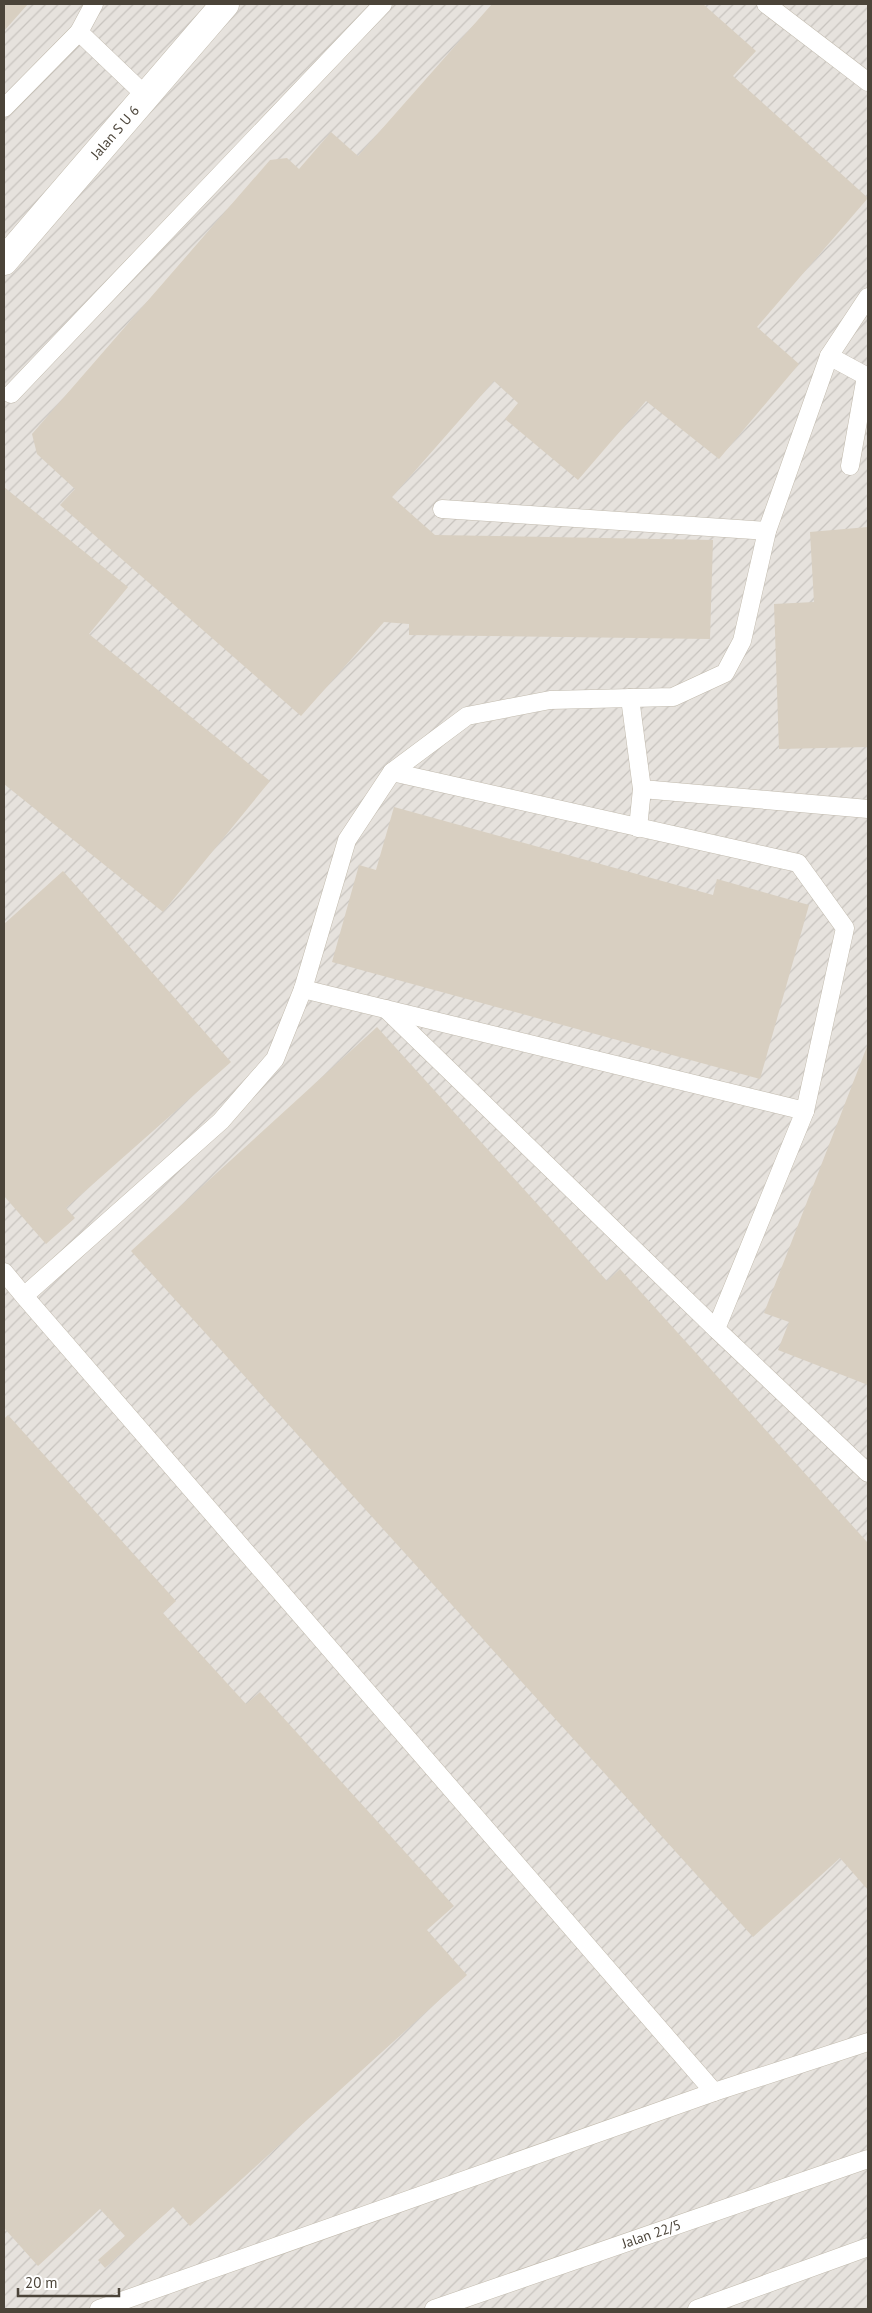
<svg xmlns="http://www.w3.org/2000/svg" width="872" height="2313" font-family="'PT Sans',sans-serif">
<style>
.industrial{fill:url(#industrial-furrows)}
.building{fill:#d8cfc1}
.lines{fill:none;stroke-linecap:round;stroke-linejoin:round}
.lane-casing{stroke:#c2bbae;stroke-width:19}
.street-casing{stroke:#c2bbae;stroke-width:29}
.lane{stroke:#fff;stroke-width:18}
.street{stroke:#fff;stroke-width:28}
.labels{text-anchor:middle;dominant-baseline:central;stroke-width:4;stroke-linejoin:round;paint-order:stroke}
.street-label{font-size:14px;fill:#4b4439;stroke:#fff}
</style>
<defs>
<pattern id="industrial-furrows" width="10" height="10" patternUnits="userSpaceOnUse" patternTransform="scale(1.25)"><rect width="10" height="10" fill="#e6e2dd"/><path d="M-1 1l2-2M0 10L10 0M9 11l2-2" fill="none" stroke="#c7c3be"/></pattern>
</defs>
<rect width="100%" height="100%" fill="#f6f3ec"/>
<!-- industrial -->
<path class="industrial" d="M4 4H868V2309H4Z"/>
<!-- building -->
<path class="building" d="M4 4H28L4 31Z
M492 4H703L756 51 733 76 868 198 757 327 799 364 719 459 646 401 578 480 505 419 518 403 494 381 392 497 435 535 713 540 710 639 409 635V624L384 622 301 716 60 505 75 489 37 454 32 434 270 160 287 158 299 169 331 132 358 156Z
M4 487 128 587 89 634 270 781 163 912 4 784Z
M868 527V747L779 749 774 604 814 602 810 532Z
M394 807 713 895 717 879 809 905 760 1079 332 962 359 865 376 870Z
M63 871 231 1062 66 1208 75 1218 46 1244 4 1196V924Z
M377 1027 607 1281 620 1269 868 1543V1890L840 1858 753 1937 131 1251Z
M868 1044V1385L778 1350 789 1322 764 1313Z
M8 1415 176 1601 163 1613 246 1704 260 1692 454 1906 427 1930 467 1975 190 2226 173 2207 105 2268 98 2260 125 2236 100 2209 38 2266 4 2228V1419Z"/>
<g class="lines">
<defs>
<g id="lane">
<path d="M766 4 868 82"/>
<path d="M79 32 94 4"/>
<path d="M4 108 79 32 145 95"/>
<path d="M829 356 866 376 850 466"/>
<path d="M11 394 383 4"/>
<path d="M442 509 767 531"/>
<path d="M630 698 642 789 868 809"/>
<path d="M392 772 798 863 845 928 805 1111 716 1329 868 1473"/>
<path d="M638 828 642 789"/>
<path d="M303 989 805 1111"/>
<path d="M386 1009 716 1329"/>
<path d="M4 1272 24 1296 221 1121 275 1059 303 989 347 840 392 772 467 716 550 700 673 697 725 673 742 641 767 531 829 356 868 297"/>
<path d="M24 1296 714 2092"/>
<path d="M99 2309 714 2092 868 2042"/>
<path id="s1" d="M434 2309 868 2159"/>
<path d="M697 2309 868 2247"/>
</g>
<g id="street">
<path id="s2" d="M4 261 225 4"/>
</g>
</defs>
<!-- lane casing -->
<use href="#lane" class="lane-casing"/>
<!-- street casing -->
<use href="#street" class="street-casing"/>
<!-- lane -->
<use href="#lane" class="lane"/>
<!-- street -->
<use href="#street" class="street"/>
</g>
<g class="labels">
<!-- street labels -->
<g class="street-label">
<text stroke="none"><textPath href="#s2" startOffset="170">Jalan S U 6</textPath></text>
<text stroke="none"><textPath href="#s1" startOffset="230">Jalan 22/5</textPath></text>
</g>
</g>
<!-- border -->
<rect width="872" height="2313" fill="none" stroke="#4b4439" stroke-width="10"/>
<!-- scale -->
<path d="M18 2288v8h101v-8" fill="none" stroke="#4b4439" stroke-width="2.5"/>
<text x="25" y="2288" font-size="15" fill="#4b4439" stroke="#ffffff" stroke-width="4" paint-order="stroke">20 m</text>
</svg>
